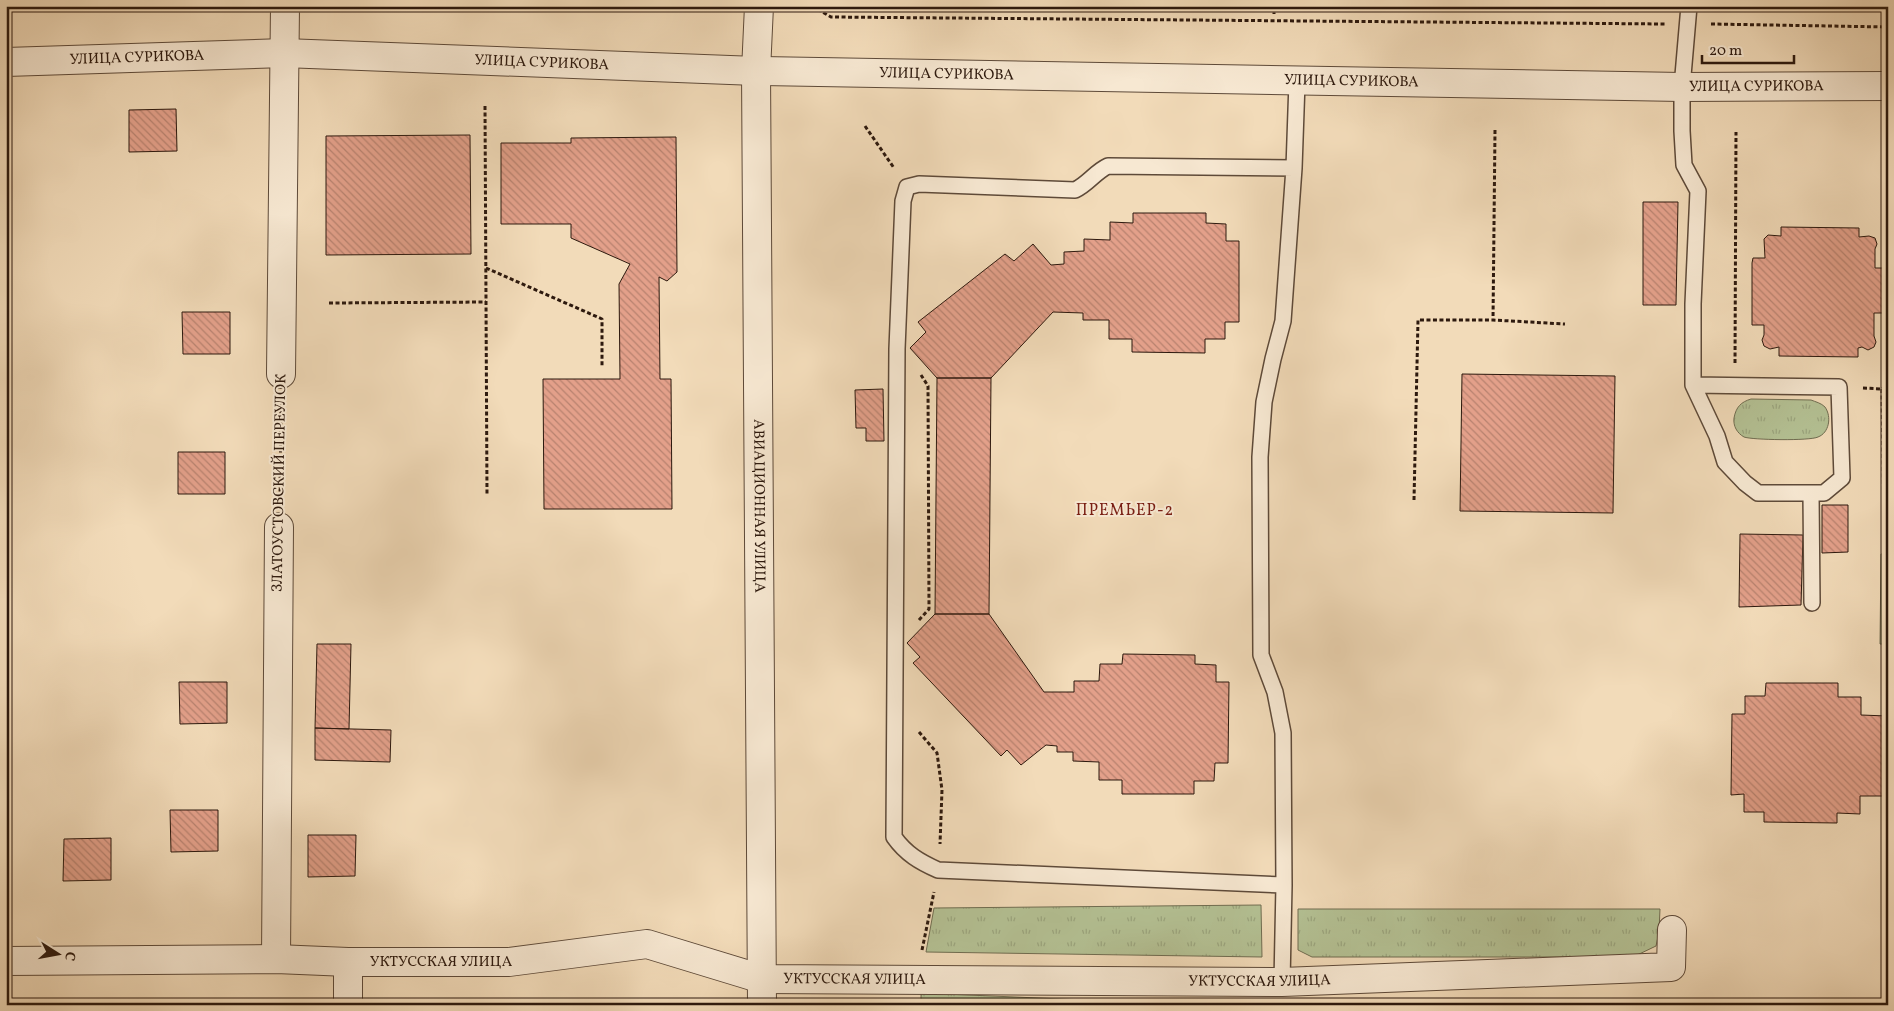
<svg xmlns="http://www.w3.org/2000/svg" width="1894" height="1011" font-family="Vollkorn,serif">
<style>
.grass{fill:url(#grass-tufts);stroke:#706d51}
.garden{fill:#b4c194;stroke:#706d51}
.building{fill:url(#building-back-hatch);stroke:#2d190e}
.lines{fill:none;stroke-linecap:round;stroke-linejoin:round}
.service-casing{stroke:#5e4a39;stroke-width:18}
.minor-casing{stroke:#5e4a39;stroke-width:30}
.path{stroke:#2d190e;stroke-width:3;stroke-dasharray:4 2.5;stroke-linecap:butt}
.service{stroke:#f7e8d2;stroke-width:15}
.minor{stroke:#f7e8d2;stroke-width:28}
.labels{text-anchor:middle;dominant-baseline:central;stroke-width:4;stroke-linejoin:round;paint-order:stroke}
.street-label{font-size:15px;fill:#2d190e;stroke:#f7e8d2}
.neighbourhood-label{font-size:16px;letter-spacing:1px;fill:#7a1f14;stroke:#f7e8d2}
</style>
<defs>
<pattern id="grass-tufts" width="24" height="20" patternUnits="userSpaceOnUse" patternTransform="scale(1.25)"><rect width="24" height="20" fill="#b4c194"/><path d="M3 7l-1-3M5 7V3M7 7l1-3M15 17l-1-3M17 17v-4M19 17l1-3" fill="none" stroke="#9ba57e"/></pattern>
<pattern id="building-back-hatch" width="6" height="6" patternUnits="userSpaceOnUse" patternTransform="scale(1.25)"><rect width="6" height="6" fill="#e3a08a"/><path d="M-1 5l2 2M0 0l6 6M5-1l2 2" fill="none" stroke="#b8826f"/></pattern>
</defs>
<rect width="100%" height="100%" fill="#f2dbb9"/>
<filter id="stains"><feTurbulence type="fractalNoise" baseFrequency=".004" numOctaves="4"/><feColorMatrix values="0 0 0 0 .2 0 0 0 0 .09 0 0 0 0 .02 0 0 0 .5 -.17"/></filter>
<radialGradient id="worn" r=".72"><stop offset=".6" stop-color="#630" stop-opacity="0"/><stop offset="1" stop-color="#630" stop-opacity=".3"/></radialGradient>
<!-- grass -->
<path class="grass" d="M1751 399 1811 400C1816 402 1821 403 1825 407 1832 417 1829 433 1818 437 1810 441 1752 440 1744 437 1737 433 1733 426 1734 418 1736 407 1741 402 1751 399Z
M1261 905 1262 957 926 952 934 908Z
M1298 909H1660L1659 932 1656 946 1633 957H1312L1298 950Z
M921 993 1085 1000 1086 1005H921Z"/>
<!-- garden -->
<path class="garden" d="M1881 554H1888V644H1880Z"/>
<!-- building -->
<path class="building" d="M76 6H178V8L76 10Z
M176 109 177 151 129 152V110Z
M470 135 471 254 326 255V136Z
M676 137 677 272 667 281 659 277 660 379H671L672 509H544L543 379H620L619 284 630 264 571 238V224H501V143H571V138Z
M1643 202H1678L1676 305H1643Z
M1133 213H1206V223L1226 224V241H1239V322H1225V339H1205V353L1132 352V339H1109V320H1083V313L1053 312 991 378H937L910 348 926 332 918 322 1005 254 1014 261 1033 244 1051 265 1064 264V252L1084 251V239L1110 240V222L1133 223Z
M1781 227 1859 228V237L1869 236 1875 238 1877 244 1875 249V268H1888V313H1874V336L1876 342 1874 347 1868 350 1862 347 1858 348V357L1779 356V347L1770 349 1764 346 1762 340 1764 335V325H1752V263L1753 258H1765L1764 239 1768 235 1781 236Z
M182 312H230V354H183Z
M1462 374 1615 376 1613 513 1460 511Z
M937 378H991L989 614H935Z
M883 389 884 441H866V428H856L855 390Z
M178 452H225V494H178Z
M1822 505H1848V552L1822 553Z
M1740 534 1803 535 1801 605 1739 607Z
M935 614H989L1044 692H1074V681H1099L1100 664H1122L1123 654 1195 655V664L1216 665V682H1229L1228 763H1215L1214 781H1194V794H1122V780H1099V762L1073 761V752H1057V746L1046 745 1021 765 1007 750 1001 756 913 663 920 657 907 643Z
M317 644H351L349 729 315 728Z
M179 682H227V723L180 724Z
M1766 683H1838V697H1861V715L1887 716 1888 785H1886V796H1860V814L1837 813V823L1764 822V812H1744V794L1731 795 1732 714H1745V696H1765Z
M315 728 391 730 390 762 315 760Z
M170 810H218V851L171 852Z
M308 835H356L355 876 308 877Z
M111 838V880L63 881 64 839Z"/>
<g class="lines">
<defs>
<path id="service" d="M1689 6 1682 87V131L1684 165 1698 191 1693 304V385L1717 436 1725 462 1745 483 1758 493H1824L1842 478 1839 387 1693 385
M1811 493 1812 603
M1284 885 938 870C920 862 906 854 894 837L897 349 903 201 907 187 919 184 1075 190C1088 184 1095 172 1108 166L1294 168 1297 82
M1282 982 1284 885 1283 733 1275 692 1261 655 1260 457 1264 402 1273 359 1283 321 1294 168"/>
<g id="minor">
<path id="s1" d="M759 6 756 71 762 1005"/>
<path id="s2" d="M6 62 284 53 756 71 1682 87 1888 86"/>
<path d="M281 374 285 6"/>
<path d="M276 959 279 527"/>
<path id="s3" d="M6 961 276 959 348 962H509L647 944 762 979 1282 982 1671 967 1672 930"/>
<path d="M348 1005V962"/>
</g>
</defs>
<!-- service casing -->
<use href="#service" class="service-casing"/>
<!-- minor casing -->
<use href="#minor" class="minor-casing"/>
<!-- path -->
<path class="path" d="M812 6 831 17 1665 24
M927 9V6
M1274 14V6
M1711 24 1888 27
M485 106 487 495
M865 126 894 168
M1495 130 1493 320 1565 324
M486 268 602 319V367
M329 303 486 302
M1735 363 1736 132
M1863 388 1882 389 1888 383
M1882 389 1884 528H1888
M280 498 281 402
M1414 500 1418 320H1493
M919 620 929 609 928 386 921 375
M919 732 937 753 942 790 940 844
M922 950 934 892"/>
<!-- service -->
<use href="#service" class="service"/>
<!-- minor -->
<use href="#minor" class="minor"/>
</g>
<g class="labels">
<!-- street labels -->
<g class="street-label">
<text stroke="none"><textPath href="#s2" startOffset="131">УЛИЦА СУРИКОВА</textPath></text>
<text stroke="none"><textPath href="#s2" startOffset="536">УЛИЦА СУРИКОВА</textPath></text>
<text stroke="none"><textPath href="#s2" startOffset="941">УЛИЦА СУРИКОВА</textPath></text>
<text stroke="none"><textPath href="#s2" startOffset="1346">УЛИЦА СУРИКОВА</textPath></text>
<text stroke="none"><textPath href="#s2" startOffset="1751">УЛИЦА СУРИКОВА</textPath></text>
<text transform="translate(280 483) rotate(-89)">ЗЛАТОУСТОВСКИЙ ПЕРЕУЛОК</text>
<text stroke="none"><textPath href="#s1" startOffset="500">АВИАЦИОННАЯ УЛИЦА</textPath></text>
<text stroke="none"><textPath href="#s3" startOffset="435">УКТУССКАЯ УЛИЦА</textPath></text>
<text stroke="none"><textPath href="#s3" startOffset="855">УКТУССКАЯ УЛИЦА</textPath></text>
<text stroke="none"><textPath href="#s3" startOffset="1260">УКТУССКАЯ УЛИЦА</textPath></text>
</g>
<!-- neighbourhood labels -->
<g class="neighbourhood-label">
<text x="1125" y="511">ПРЕМЬЕР-2</text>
</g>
</g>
<!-- margin -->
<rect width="1894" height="1011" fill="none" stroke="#f2dbb9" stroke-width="25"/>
<rect x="8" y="8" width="1879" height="996" fill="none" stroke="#2d190e" stroke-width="2.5"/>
<rect x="12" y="12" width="1869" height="986" fill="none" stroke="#2d190e"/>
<!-- north arrow -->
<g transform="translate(58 954) rotate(101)" stroke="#f7e8d2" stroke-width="4" paint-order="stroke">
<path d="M0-4L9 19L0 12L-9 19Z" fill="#2d190e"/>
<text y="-8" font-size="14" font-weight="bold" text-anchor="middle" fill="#2d190e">С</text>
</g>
<!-- scale -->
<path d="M1702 55v8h92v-8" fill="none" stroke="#2d190e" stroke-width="2.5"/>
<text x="1709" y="55" font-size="15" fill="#2d190e" stroke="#f7e8d2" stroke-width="4" paint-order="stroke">20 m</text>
<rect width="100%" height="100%" filter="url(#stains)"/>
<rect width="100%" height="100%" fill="url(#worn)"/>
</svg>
